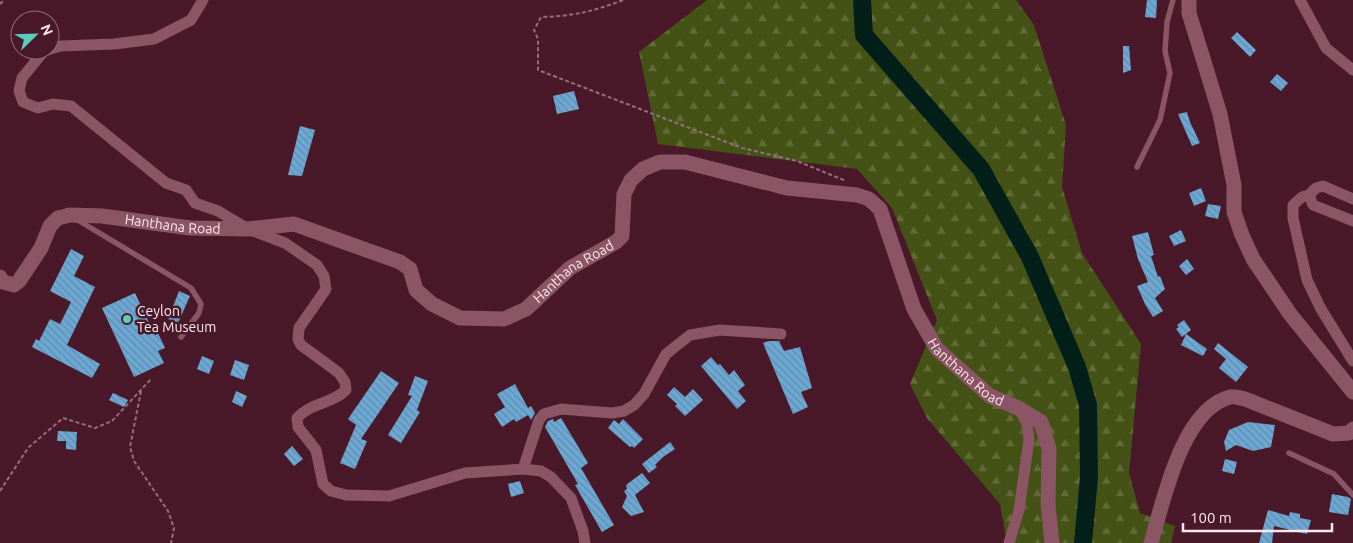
<svg xmlns="http://www.w3.org/2000/svg" width="1353" height="543" font-family="Ubuntu,sans-serif">
<style>
.forest{fill:url(#forest-firs)}
.lines{fill:none;stroke-linecap:round;stroke-linejoin:round}
.river{stroke:#021f1a;stroke-width:18}
.building{fill:url(#building-back-hatch)}
.path{stroke:#94707c;stroke-width:2;stroke-dasharray:4 2.5;stroke-linecap:butt}
.service{stroke:#8b5565;stroke-width:5.5}
.minor{stroke:#8b5565;stroke-width:11}
.tertiary{stroke:#8b5565;stroke-width:15}
.poi-dot{fill:#5bcebb;stroke:#49192a;stroke-width:2}
.labels{text-anchor:middle;dominant-baseline:central;stroke-width:5;stroke-linejoin:round;paint-order:stroke}
.street-label{font-size:14px;fill:#fde9ee;stroke:#49192a}
.poi-label{font-size:14px;fill:#fde9ee;stroke:#49192a;text-anchor:start}
</style>
<defs>
<pattern id="forest-firs" width="22" height="20" patternUnits="userSpaceOnUse" patternTransform="scale(1.25)"><rect width="22" height="20" fill="#445215"/><path d="M5 1l3.5 6h-7zM16 11l3.5 6h-7z" fill="#606b37"/></pattern>
<pattern id="building-back-hatch" width="6" height="6" patternUnits="userSpaceOnUse" patternTransform="scale(1.25)"><rect width="6" height="6" fill="#6ca8d4"/><path d="M-1 5l2 2M0 0l6 6M5-1l2 2" fill="none" stroke="#628baa"/></pattern>
</defs>
<rect width="100%" height="100%" fill="#49192a"/>
<!-- forest -->
<path class="forest" d="M707 0H1016L1034 25 1066 125 1062 187 1082 253 1141 344 1129 473 1140 513 1175 526 1171 543H1007L1000 504 927 418 910 384 937 320 892 208 857 169 658 144 639 52Z"/>
<g class="lines">
<!-- river -->
<path class="river" d="M862 0 864 35 981 169 1030 257 1077 367 1088 405 1089 477 1083 543"/>
</g>
<!-- building -->
<path class="building" d="M1147 0H1157L1156 18 1145 17Z
M1237 32 1256 50 1250 57 1231 38Z
M1123 46H1129L1131 70 1123 73Z
M1277 74 1288 83 1281 91 1270 82Z
M574 91 579 109 557 114 553 96Z
M1187 112 1190 122 1200 143 1192 146 1178 114Z
M300 126 315 130 302 176 288 175Z
M1201 188 1206 201 1194 206 1189 193Z
M1208 204 1221 206 1218 219 1205 216Z
M1181 230 1186 241 1174 246 1169 236Z
M1148 232 1154 255 1151 256 1158 277 1160 276 1165 289 1155 298 1163 311 1153 317 1145 304 1137 286 1148 282 1138 259 1132 236Z
M71 249 84 256 74 276 95 287 67 345 100 364 92 378 32 347 36 339 39 341 50 319 60 324 71 302 50 291Z
M1187 259 1194 269 1186 275 1179 266Z
M179 291 190 296 178 323 168 319Z
M135 293 155 335 158 333 165 348 158 351 164 363 134 377 102 308Z
M1184 320 1191 330 1182 337 1176 329 1179 327 1177 325Z
M1186 334 1207 349 1203 356 1181 345Z
M769 341H779L784 351 800 347 812 388 801 392 808 407 793 414 763 343Z
M1218 343 1248 367 1236 382 1219 368 1226 359 1214 349Z
M202 356 214 361 209 374 197 369Z
M711 357 718 365 720 364 729 375 734 370 745 385 738 391 746 401 737 409 701 366Z
M235 360 249 365 244 380 230 375Z
M381 371 399 383 361 439 367 441 355 469 340 463 356 425 348 419Z
M415 376 428 381 417 410 420 412 401 443 388 435 412 396 408 395Z
M515 384 528 408 531 406 535 413 531 420 528 415 516 422 514 419 502 427 494 414 505 407 497 394Z
M674 387 685 397 693 389 703 400 685 416 675 406 677 404 667 395Z
M236 391 247 396 242 407 232 402Z
M113 393 128 400 124 407 109 400Z
M561 418 588 463 581 468 614 525 602 532 575 485 578 484 545 427 548 421 553 419 554 422Z
M623 419 643 439 634 448 632 446 630 447 608 428 614 420 619 424Z
M1248 422 1275 425 1271 447 1253 451 1236 445 1226 451 1224 442 1229 430Z
M58 431 77 432 76 450 66 449V441H57Z
M670 442 675 449 663 457 655 465 657 467 649 473 642 464Z
M292 446 303 459 294 466 284 454Z
M1225 459 1237 462 1234 474 1222 471Z
M642 473 650 483 635 495 644 512 631 516 622 507 627 496 624 491 627 489 626 485Z
M520 481 524 493 511 497 508 484Z
M1332 494 1348 497 1351 499 1348 515 1329 512Z
M1268 510 1289 516 1290 512 1300 514V518L1311 520 1307 534 1274 526 1272 543H1259Z"/>
<g class="lines">
<!-- path -->
<path class="path" d="M623 0C592 12 573 16 541 17L534 30 538 39V70L742 148 797 161 846 181
M0 4 4 0
M141 391 130 447 134 461 168 511 174 528 171 543
M0 491 28 448 63 418 95 428 112 421 151 379"/>
<!-- service -->
<path class="service" d="M1137 167 1160 120 1170 73 1165 51 1167 22 1173 0
M76 219 191 288 201 304 199 313 181 337
M1289 453 1334 474 1353 495"/>
<!-- minor -->
<path class="minor" d="M1300 0 1326 48 1353 70
M50 49 61 46 114 44 154 39 191 20 203 0
M47 50 44 51 22 78 19 91 23 102 38 108 53 104 71 106 166 183 186 190 195 203 218 211 248 229 285 243 317 265 324 276 326 289 299 328 298 339 301 345 339 373 345 382 346 390C332 404 310 403 297 418L298 427 316 450 323 484 331 491 346 495 389 496 465 473 523 469 541 471 551 477 571 498 583 531 585 543
M1309 195 1302 197 1293 205V218L1307 280 1321 309 1353 361
M1353 199 1323 186 1316 188 1309 195 1313 205 1353 221
M523 469 539 420 544 414 561 409 612 413 624 411 634 405 644 394 666 354 690 335 720 330 781 334
M1009 543 1019 510 1029 440 1027 424 1019 409"/>
<!-- tertiary -->
<g class="tertiary">
<path d="M1189 0V13L1220 114 1234 185V212L1242 235 1253 259 1290 314 1353 392"/>
<path id="s1" d="M0 277 3 282 14 285 19 281 41 248 50 226 58 218 70 215 102 216 190 228 248 229 294 224 400 262 410 269 416 290 432 304 460 318 504 319 526 309 570 268 616 242 622 236 624 194 631 180 643 169 660 162H685L787 188 857 195 869 199 880 209 914 309 937 349 990 396 1018 408 1041 422 1049 449 1048 504 1052 543"/>
<path d="M1151 543C1163 502 1182 409 1230 397 1235 396 1240 398 1245 399L1333 434 1349 433 1353 429"/>
</g>
</g>
<!-- markers -->
<circle class="poi-dot" cx="127" cy="319" r="5"/>
<g class="labels">
<!-- street labels -->
<g class="street-label">
<text stroke="none"><textPath href="#s1" startOffset="214">Hanthana Road</textPath></text>
<text stroke="none"><textPath href="#s1" startOffset="664">Hanthana Road</textPath></text>
<text stroke="none"><textPath href="#s1" startOffset="1234">Hanthana Road</textPath></text>
</g>
<!-- poi labels -->
<g class="poi-label">
<text x="137" y="311">Ceylon<tspan x="137" dy="16">Tea Museum</tspan></text>
</g>
</g>
<!-- north arrow -->
<g transform="translate(35 35) rotate(67)"><circle r="24" fill="#49192a" stroke="#916c78"/>
<path d="M0-4L9 19L0 12L-9 19Z" fill="#5bcebb"/>
<text y="-8" font-size="14" font-weight="bold" text-anchor="middle" fill="#fde9ee">N</text>
</g>
<!-- scale -->
<path d="M1183 523v8h149v-8" fill="none" stroke="#fde9ee" stroke-width="2.5"/>
<text x="1190" y="523" font-size="15" fill="#fde9ee" stroke="#49192a" stroke-width="4" paint-order="stroke">100 m</text>
</svg>
